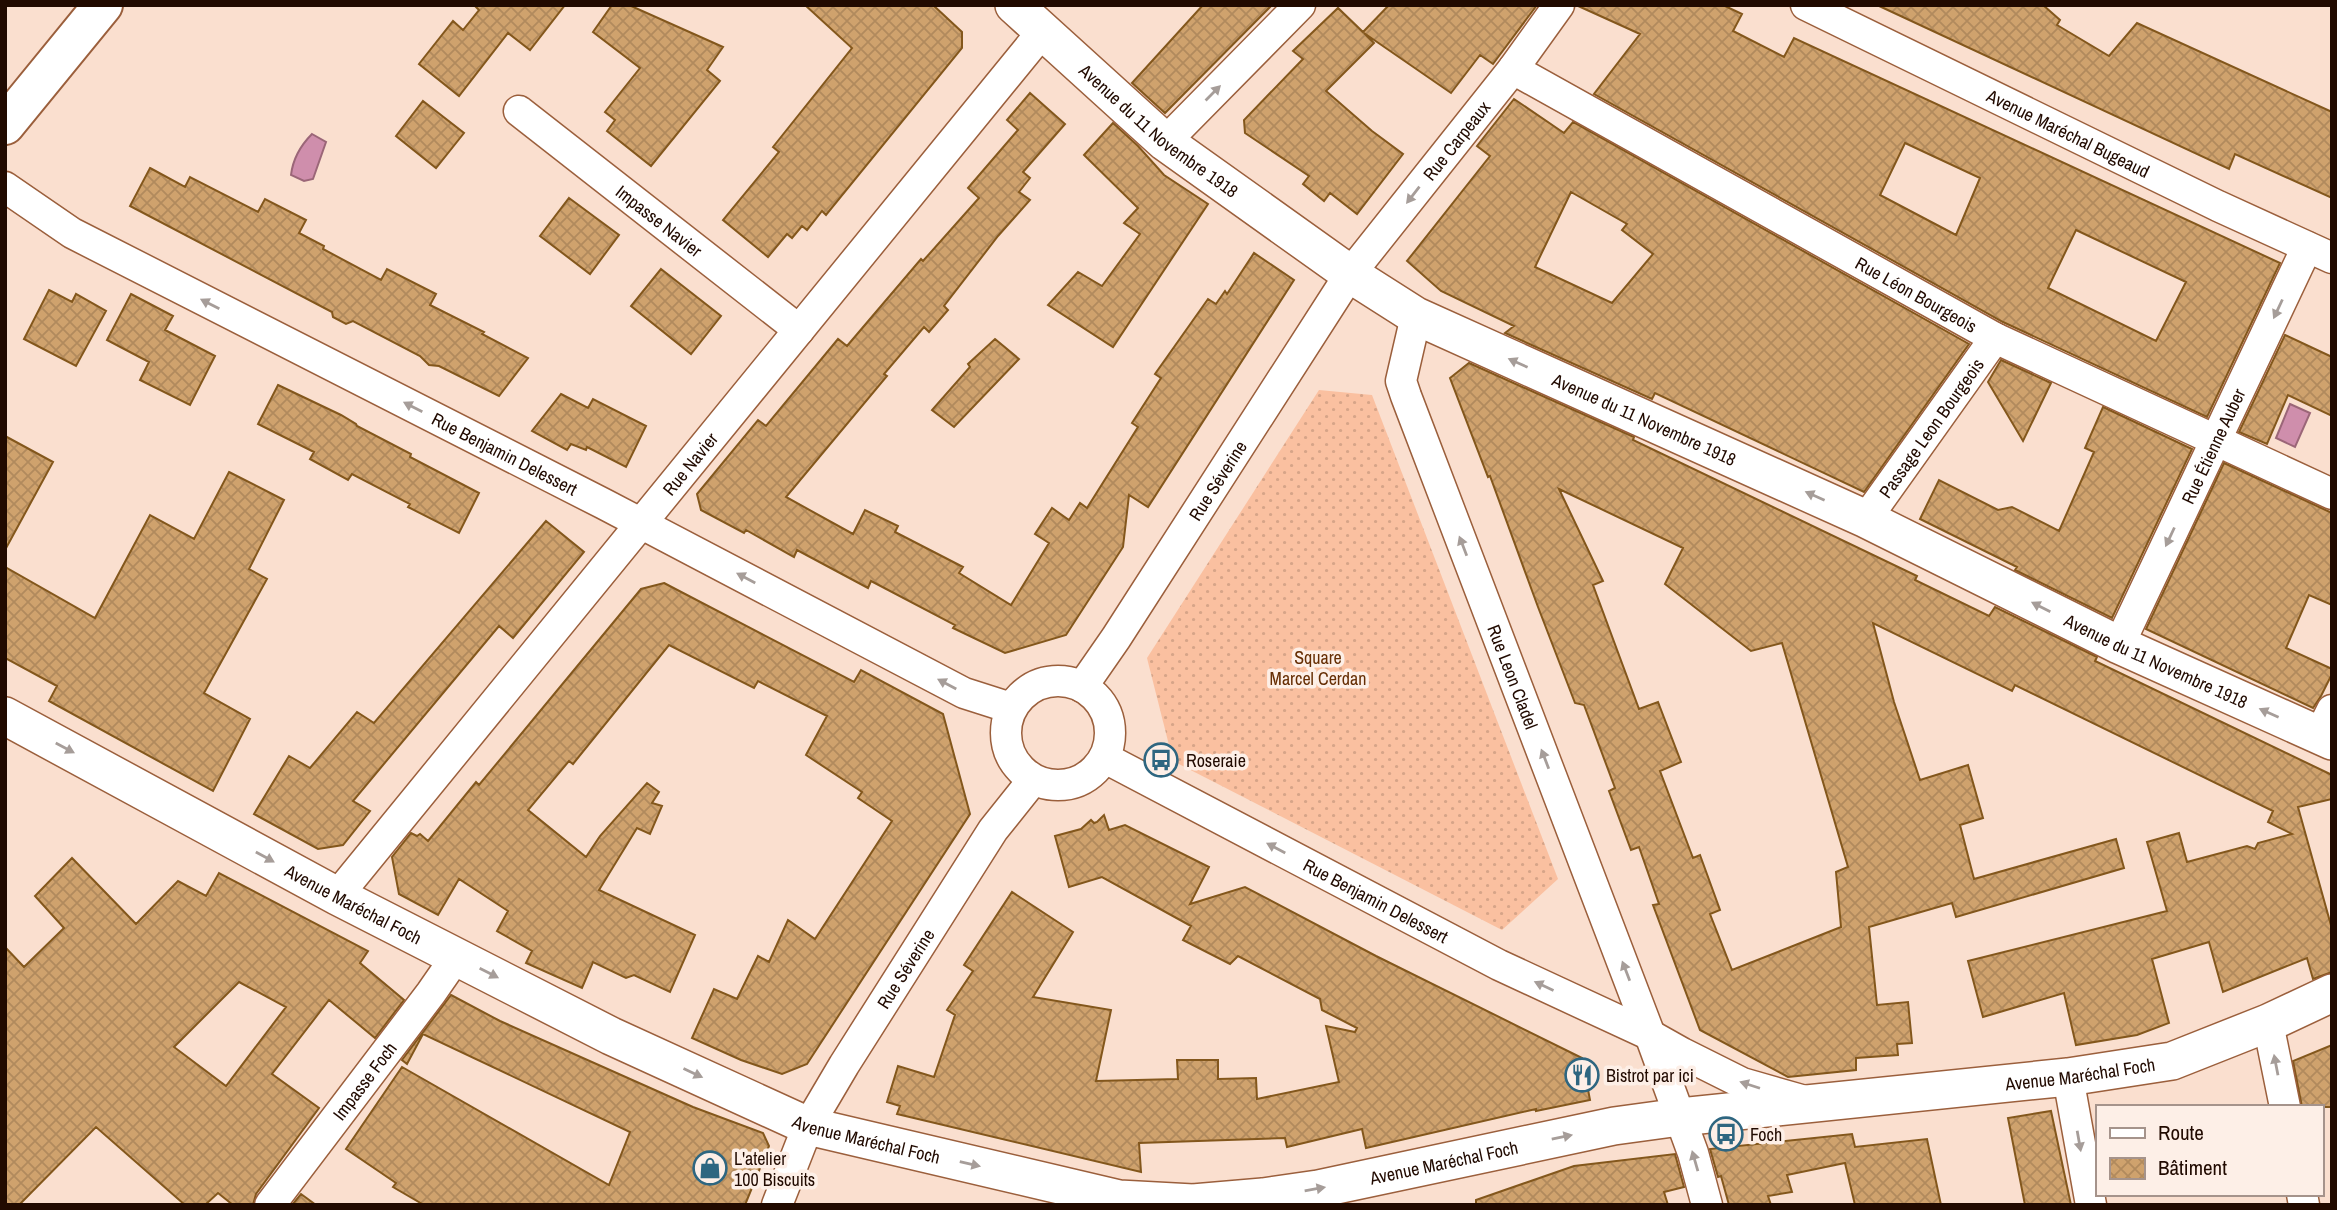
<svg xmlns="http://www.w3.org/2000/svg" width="2337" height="1210" font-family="'Archivo Narrow',sans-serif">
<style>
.grass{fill:url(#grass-dots)}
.water{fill:#cf8eac;stroke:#9b6678;stroke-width:2}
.building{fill:url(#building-cross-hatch);stroke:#83571c;stroke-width:2;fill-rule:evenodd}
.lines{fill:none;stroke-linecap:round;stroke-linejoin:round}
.minor-casing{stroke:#9b5f3c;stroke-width:33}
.tertiary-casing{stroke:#9b5f3c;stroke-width:40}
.primary-casing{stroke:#9b5f3c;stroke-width:42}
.minor{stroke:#fff;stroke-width:30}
.tertiary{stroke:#fff;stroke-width:37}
.primary{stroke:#fff;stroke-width:38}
.oneway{fill:#a69d99}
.labels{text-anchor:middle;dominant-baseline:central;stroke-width:7;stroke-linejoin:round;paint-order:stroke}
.street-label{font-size:18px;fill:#210a00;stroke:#fdefe7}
.park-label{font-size:18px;fill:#662e04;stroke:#fdefe7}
.poi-label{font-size:18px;fill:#210a00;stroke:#fdefe7;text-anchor:start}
</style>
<defs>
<pattern id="grass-dots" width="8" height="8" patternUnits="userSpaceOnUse" patternTransform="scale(1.75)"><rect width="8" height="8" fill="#fac0a0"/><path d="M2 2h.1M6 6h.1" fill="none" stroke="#d6a488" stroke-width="1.8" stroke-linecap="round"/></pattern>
<pattern id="building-cross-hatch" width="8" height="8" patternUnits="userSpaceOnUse" patternTransform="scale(1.75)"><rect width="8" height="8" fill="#cfa26d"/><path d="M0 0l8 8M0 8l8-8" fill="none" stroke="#b18a5d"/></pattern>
</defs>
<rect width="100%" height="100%" fill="#fadfcf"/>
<!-- grass -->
<path class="grass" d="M1319 390 1372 395 1558 879 1502 930 1173 761 1147 658Z"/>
<!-- water -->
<path class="water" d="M312 134 326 142 313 179 304 181 291 175C293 158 300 146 312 134Z
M2290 404 2310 413 2295 447 2276 438Z"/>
<!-- building -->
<path class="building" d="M474 5H565L530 50 508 33 459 96 419 64 453 21 463 30 479 10Z
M612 5H629L723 47 707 70 720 81 651 166 607 131 615 120 605 112 640 68 593 32Z
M805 5H933L962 32V48L826 215 822 211 807 230 802 226 792 238 787 234 768 257 723 220 779 152 773 147 852 48Z
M1203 5H1272L1165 113 1132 83Z
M1389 5H1537L1493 64 1480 55 1451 93 1364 33 1374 43 1326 91 1372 131 1403 154 1357 214 1330 193 1324 201 1303 184 1309 176 1245 133 1244 120 1303 59 1293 51 1338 8 1363 32Z
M1576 5H1723L1742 14 1733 31 1784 57 1794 38 2280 263 2207 417 2003 322 1594 94 1640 34ZM1905 143 1980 178 1956 235 1880 195ZM2076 230 2186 282 2156 341 2048 288Z
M1877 5H2043L2060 20 2057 25 2109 56 2137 23 2332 112V198L2235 154 2229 169Z
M1030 93 1065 124 1023 172 1030 178 1019 192 1030 200 998 236 944 306 948 310 929 332 924 327 884 374 887 376 786 497 853 534 865 510 898 526 895 532 963 567 959 573 1011 605 1049 543 1035 534 1052 508 1069 520 1080 503 1087 508 1138 427 1132 423 1161 378 1155 374 1208 299 1216 304 1225 291 1227 294 1254 253 1294 280 1148 507 1129 495 1123 547 1066 635 1005 653 953 628 955 625 871 581 868 588 797 550 794 557 746 530 744 533 701 510 697 494 758 420 766 426 838 339 847 346 921 259 923 261 979 198 968 188 1018 130 1007 120Z
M1514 99 1564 133 1573 122 1969 344 1864 492 1655 393 1652 399 1505 333 1514 326 1441 291 1407 261 1490 156 1477 146ZM1571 192 1627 224 1622 230 1653 254 1612 303 1535 267Z
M423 101 464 133 436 168 396 136Z
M1113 123 1138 146 1164 175 1208 204 1113 347 1048 305 1078 272 1102 286 1140 234 1124 223 1138 208 1084 155Z
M150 168 185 187 190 177 258 212 265 199 306 220 299 233 324 246 323 249 381 280 387 269 436 294 430 305 484 332 482 334 528 358 499 396 439 366 429 365 420 356 353 321 346 324 333 317 332 312 130 206Z
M569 198 619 235 590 274 540 236Z
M661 269 721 316 691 354 631 306Z
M49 290 72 302 76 294 106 311 76 366 24 339Z
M131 294 173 316 165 330 215 356 190 405 140 380 149 362 107 340Z
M2285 335 2332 357V416L2288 395 2267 444 2239 432Z
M995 339 1019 359 954 427 932 410 970 367 968 364Z
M2001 360 2051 383 2023 441 1988 382Z
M1469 363 1634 437 1633 440 1917 576 1915 580 1989 616 1995 607 2097 657 2095 661 2332 775V799L2298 807 2332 929V972L2313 979 2307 958 2223 992 2209 942 2152 959 2169 1023 2137 1035 2076 1045 2064 993 1983 1017 1968 961 2167 911 2147 842 2179 833 2187 862 2247 846 2255 849 2258 843 2292 834 2268 822 2273 811 2015 685 2012 691 1873 623 1894 702 1920 780 1968 765 1983 818 1960 825 1974 879 2116 839 2124 868 1956 917 1952 903 1869 927 1877 1005 1908 1002 1912 1043 1897 1044 1898 1055 1856 1058V1070L1788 1077 1700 1030 1653 905 1659 904 1639 847 1631 850 1609 791 1615 788 1584 705 1575 703 1538 607 1490 476 1488 477 1450 378ZM1559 489 1683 548 1665 584 1751 651 1782 643 1848 867 1836 872 1841 927 1732 970 1710 914 1720 910 1700 855 1693 858 1660 771 1681 762 1658 702 1639 709 1593 585 1603 581Z
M278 385 341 415 356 424 357 426 411 454 410 457 479 493 459 533 408 507 410 504 352 474 348 480 310 459 314 452 258 424Z
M561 394 588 408 593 399 646 426 626 467 587 447 586 450 571 444 567 450 532 431Z
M2103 407 2192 449 2112 618 2015 570 2017 567 1920 519 1939 480 1998 510 2012 507 2059 531 2094 452 2085 448Z
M5 436 53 462 5 550Z
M2224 463 2332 513V605L2309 595 2286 648 2332 669V674L2321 696 2313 708 2146 629Z
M229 472 284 500 249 569 267 579 204 693 250 719 213 791 49 701 57 686 5 658V567L95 618 150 515 194 539Z
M546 521 584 552 513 638 499 626 353 801 370 811 343 845 318 849 254 814 289 756 310 768 357 712 374 723Z
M664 583 854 682 861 670 943 714 970 814 807 1064 782 1074 741 1060 692 1038 714 989 737 999 758 956 769 962 788 920 815 939 892 821 858 798 862 792 806 755 827 716 758 681 754 688 669 645 573 764 569 761 528 810 586 857 600 836 647 783 659 792 652 803 662 806 650 834 637 828 599 890 695 935 670 992 634 975 626 978 593 962 582 988 526 963 532 951 497 931 508 911 459 879 438 915 399 894 392 857 411 833 417 836 420 834 428 841 476 782 479 785 641 589Z
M1104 815 1109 830 1125 825 1209 867 1190 904 1245 887 1376 956 1582 1058 1590 1100 1536 1111V1109L1366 1148 1362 1129 1287 1147 1285 1138 1139 1143 1141 1172 897 1114 900 1106 887 1102 898 1066 934 1077 955 1015 947 1010 973 971 964 965 1012 892 1073 932 1033 997 1111 1010 1096 1081 1178 1079 1177 1060H1218V1079L1256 1078 1257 1099 1339 1082 1326 1026 1355 1032 1357 1028 1322 1010 1320 999 1238 956 1230 964 1183 940 1191 926 1102 877 1069 887 1055 836 1081 829 1091 820 1094 823 1097 822Z
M72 858 136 924 178 881 206 896 219 873 368 951 360 963 404 1000 375 1038 329 1000 272 1074 319 1108 256 1194 253 1205H233L218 1193 205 1205H185L96 1127 19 1205H5V947L24 967 64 928 35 896ZM239 982 286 1007 226 1086 174 1047Z
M451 995 500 1021 693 1107 763 1133 769 1146 745 1205H424L393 1187 396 1183 346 1149 402 1067 609 1185 630 1132 423 1034 407 1064 402 1060Z
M2332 1045V1107H2302L2293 1061Z
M2051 1111 2071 1205H2025L2008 1118Z
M1852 1134 1855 1147 1927 1139 1941 1205H1855L1845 1163 1787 1175 1792 1192 1768 1196 1771 1205H1729L1721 1176 1718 1177 1710 1149Z
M1675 1154 1684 1187 1664 1192 1668 1205H1476V1200L1574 1166Z
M301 1194 316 1205H292Z"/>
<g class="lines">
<defs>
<g id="minor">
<path id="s1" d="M1806 5 2218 206 2332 258"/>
<path id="s2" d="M1513 69 1995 338 2332 494"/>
<path id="s3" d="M519 111 799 330"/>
<path d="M1165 142 1300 5"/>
<path id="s4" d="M5 187 72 233 604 504 964 693 1011 708"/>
<path id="s5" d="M1416 316 1401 381 1406 396 1650 1035 1693 1153 1707 1205"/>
<path id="s6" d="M1866 519 1995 338"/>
<path id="s7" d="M2119 645 2307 247"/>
<circle cx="1058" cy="733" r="52"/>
<path id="s8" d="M1082 687 1116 638 1350 274 1513 69 1559 5"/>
<path d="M2319 736 2332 710"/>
<path id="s9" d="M1105 758 1499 965 1650 1035 1682 1053 1742 1083 1805 1101"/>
<path id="s10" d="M337 896 1043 31"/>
<path d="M2268 1023 2285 1107"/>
<path d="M2068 1077 2091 1205"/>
<path d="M2302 1194 2304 1205"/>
<path id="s11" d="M270 1205 431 993 456 957"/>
<path id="s12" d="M777 1205 808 1126 844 1065 993 830 1033 780"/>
</g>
<g id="tertiary">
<path id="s13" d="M1014 5 1165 142 1350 274 1416 316 1866 519 2119 645 2332 741"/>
<path id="s14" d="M5 716 337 896 611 1036 808 1126 1119 1199 1193 1203 1263 1197 1318 1189 1614 1126 1680 1117 2068 1077 2172 1061 2268 1023 2332 993"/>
</g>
<path id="primary" d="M5 125 103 5"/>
</defs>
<!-- minor casing -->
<use href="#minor" class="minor-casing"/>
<!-- tertiary casing -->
<use href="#tertiary" class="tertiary-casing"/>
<!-- primary casing -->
<use href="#primary" class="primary-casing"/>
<!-- minor -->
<use href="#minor" class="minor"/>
<!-- tertiary -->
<use href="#tertiary" class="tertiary"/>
<!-- primary -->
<use href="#primary" class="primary"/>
</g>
<!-- one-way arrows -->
<defs><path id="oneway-solid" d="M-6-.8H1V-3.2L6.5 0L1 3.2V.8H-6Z" transform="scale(1.75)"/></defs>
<g class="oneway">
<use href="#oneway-solid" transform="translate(1213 93) rotate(-45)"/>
<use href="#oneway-solid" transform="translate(1413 195) rotate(128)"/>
<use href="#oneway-solid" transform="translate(210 304) rotate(-153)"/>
<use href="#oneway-solid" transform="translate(2278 309) rotate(115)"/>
<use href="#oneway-solid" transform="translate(1518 363) rotate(-156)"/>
<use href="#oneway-solid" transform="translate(413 407) rotate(-153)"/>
<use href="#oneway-solid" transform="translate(1815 496) rotate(-156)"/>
<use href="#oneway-solid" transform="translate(2170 537) rotate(115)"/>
<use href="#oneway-solid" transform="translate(1463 546) rotate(-111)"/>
<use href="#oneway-solid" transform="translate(746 578) rotate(-152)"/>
<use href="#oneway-solid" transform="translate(2041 607) rotate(-153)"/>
<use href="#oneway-solid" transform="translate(947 684) rotate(-152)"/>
<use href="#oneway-solid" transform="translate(2269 713) rotate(-156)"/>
<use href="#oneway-solid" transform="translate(65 748) rotate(28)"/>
<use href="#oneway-solid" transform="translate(1545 759) rotate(-111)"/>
<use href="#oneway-solid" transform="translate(1276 848) rotate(-152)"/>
<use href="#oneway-solid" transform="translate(265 857) rotate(29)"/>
<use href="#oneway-solid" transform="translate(1626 971) rotate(-111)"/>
<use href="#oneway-solid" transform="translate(489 973) rotate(27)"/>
<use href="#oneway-solid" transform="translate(1544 986) rotate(-155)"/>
<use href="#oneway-solid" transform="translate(2276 1065) rotate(-101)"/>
<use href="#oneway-solid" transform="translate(693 1073) rotate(25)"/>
<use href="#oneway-solid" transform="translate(1750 1085) rotate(-162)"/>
<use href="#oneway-solid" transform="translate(1562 1137) rotate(-12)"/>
<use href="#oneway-solid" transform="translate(2079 1141) rotate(80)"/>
<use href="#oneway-solid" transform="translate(1695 1161) rotate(-106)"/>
<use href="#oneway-solid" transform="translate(970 1164) rotate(13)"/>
<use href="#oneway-solid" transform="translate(1315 1189) rotate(-10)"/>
</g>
<!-- icons -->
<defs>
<symbol id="bus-ring" viewBox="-11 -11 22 22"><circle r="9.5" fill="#fdefe7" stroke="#2e6680" stroke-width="1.5"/><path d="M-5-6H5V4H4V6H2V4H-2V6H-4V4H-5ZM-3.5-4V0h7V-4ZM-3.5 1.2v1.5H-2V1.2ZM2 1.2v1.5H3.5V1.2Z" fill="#2e6680"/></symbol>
<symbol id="restaurant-ring" viewBox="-11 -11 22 22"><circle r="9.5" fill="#fdefe7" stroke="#2e6680" stroke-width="1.5"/><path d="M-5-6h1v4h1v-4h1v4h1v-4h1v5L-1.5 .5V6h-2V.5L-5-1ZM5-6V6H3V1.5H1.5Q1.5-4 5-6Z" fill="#2e6680"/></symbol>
<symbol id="shop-ring" viewBox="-11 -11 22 22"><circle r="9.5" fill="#fdefe7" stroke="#2e6680" stroke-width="1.5"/><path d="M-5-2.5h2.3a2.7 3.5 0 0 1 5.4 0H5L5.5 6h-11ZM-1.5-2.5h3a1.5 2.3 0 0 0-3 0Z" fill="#2e6680"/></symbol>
</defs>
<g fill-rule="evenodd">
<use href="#bus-ring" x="1142" y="741" width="38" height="38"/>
<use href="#restaurant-ring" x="1563" y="1056" width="38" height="38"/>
<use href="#bus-ring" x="1707" y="1115" width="38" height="38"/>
<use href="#shop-ring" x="691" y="1149" width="38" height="38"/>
</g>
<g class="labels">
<!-- street labels -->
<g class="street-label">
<text stroke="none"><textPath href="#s13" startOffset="192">Avenue du 11 Novembre 1918</textPath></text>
<text stroke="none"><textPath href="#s1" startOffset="292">Avenue Maréchal Bugeaud</textPath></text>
<text stroke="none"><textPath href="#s8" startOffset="663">Rue Carpeaux</textPath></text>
<text stroke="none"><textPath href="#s3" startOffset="178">Impasse Navier</textPath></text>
<text stroke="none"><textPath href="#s2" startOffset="462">Rue Léon Bourgeois</textPath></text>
<text stroke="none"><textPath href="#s13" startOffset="760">Avenue du 11 Novembre 1918</textPath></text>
<text stroke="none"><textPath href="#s6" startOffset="112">Passage Leon Bourgeois</textPath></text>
<text stroke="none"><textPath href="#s7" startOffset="220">Rue Étienne Auber</textPath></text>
<text stroke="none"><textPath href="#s4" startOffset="567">Rue Benjamin Delessert</textPath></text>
<text stroke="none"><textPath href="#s10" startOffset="558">Rue Navier</textPath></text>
<text stroke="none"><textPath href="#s8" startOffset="247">Rue Séverine</textPath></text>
<text stroke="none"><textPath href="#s13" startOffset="1326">Avenue du 11 Novembre 1918</textPath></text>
<text stroke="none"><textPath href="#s5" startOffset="383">Rue Leon Cladel</textPath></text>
<text stroke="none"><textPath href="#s9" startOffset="306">Rue Benjamin Delessert</textPath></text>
<text stroke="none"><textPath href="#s14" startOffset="396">Avenue Maréchal Foch</textPath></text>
<text stroke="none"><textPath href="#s12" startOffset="270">Rue Séverine</textPath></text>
<text stroke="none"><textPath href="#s14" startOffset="2193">Avenue Maréchal Foch</textPath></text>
<text stroke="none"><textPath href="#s11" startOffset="156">Impasse Foch</textPath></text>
<text stroke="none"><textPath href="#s14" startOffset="962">Avenue Maréchal Foch</textPath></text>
<text stroke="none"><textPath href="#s14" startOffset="1550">Avenue Maréchal Foch</textPath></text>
</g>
<!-- park labels -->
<g class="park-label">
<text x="1318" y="657">Square<tspan x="1318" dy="21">Marcel Cerdan</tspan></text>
</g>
<!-- poi labels -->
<g class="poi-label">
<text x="1186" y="760">Roseraie</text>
<text x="1606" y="1075">Bistrot par ici</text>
<text x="1750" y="1134">Foch</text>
<text x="734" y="1158">L'atelier<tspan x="734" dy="21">100 Biscuits</tspan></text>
</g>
</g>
<!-- border -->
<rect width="2337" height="1210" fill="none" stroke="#210a00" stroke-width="14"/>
<!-- legend -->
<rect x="2096" y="1105" width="228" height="91" fill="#fdefe7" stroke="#a5938b" stroke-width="2"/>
<rect x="2110" y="1128" width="35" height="10" fill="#ffffff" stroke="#a5938b" stroke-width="2"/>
<text x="2158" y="1140" font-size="21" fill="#210a00">Route</text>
<rect x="2110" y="1158" width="35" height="21" fill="url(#building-cross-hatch)" stroke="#a5938b" stroke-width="2"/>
<text x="2158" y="1175" font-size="21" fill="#210a00">Bâtiment</text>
</svg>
